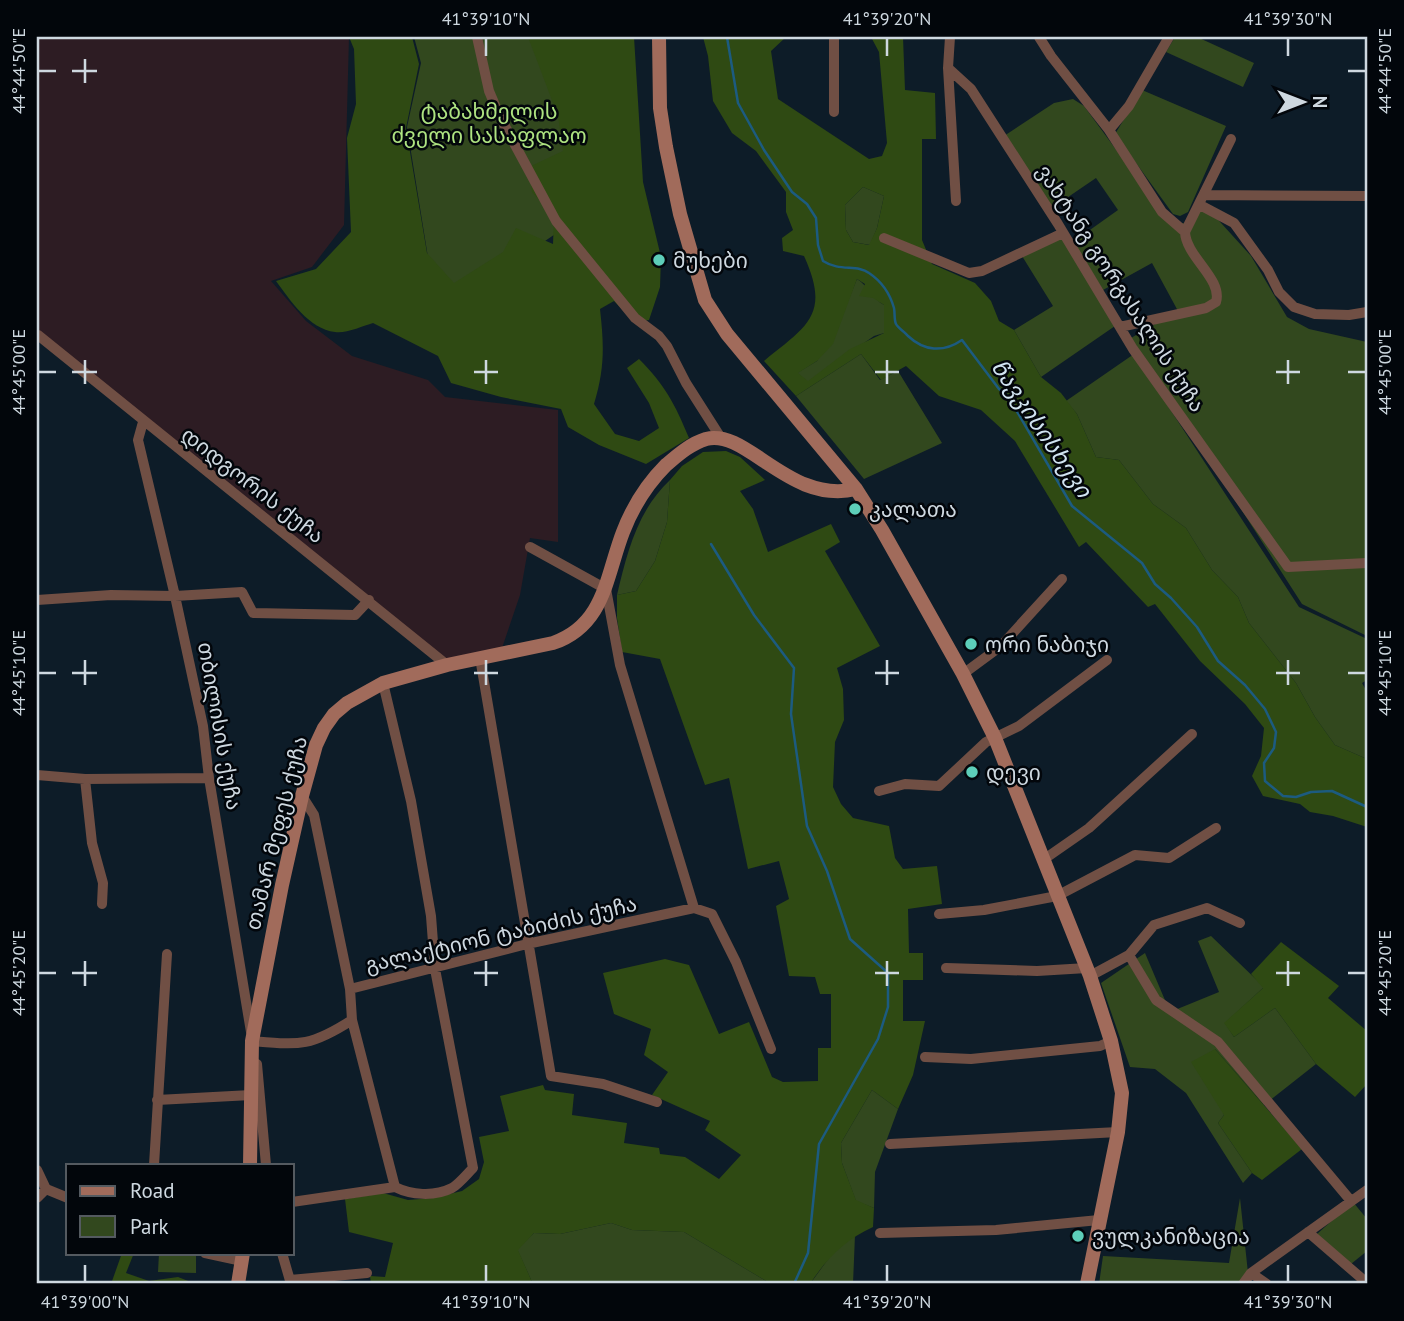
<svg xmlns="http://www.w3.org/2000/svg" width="1404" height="1321" font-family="'PT Sans','Noto Sans Georgian',sans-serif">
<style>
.industrial{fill:#2d1c23}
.green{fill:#32481e}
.forest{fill:#2f4a13;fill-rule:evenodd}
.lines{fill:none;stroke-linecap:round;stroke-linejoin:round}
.stream{stroke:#1c5b80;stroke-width:2.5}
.street{stroke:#704f44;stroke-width:10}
.secondary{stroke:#a16b5b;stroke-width:14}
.ticks{fill:none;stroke:#ced8e0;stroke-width:2.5}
.poi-dot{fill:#5dceb9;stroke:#02060b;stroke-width:2.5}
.labels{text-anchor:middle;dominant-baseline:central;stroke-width:5;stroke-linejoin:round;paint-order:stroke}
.park-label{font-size:21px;fill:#aee381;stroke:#02060b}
.poi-label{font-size:21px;fill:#ced8e0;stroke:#02060b;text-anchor:start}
.street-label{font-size:21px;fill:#ced8e0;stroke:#02060b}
.water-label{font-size:23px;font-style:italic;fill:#d1e4f1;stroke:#02060b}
.neatline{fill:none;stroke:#ced8e0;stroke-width:2.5}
.ticks-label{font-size:18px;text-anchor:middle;fill:#ced8e0}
</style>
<rect width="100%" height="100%" fill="#0d1c28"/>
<!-- industrial -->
<path class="industrial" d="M37 37H349L344 225 312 267 271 281 306 321 352 356 428 380 445 397 558 410V542L530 538 520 595 502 648 444 661 37 332Z"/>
<!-- green -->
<path class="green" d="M414 37H546L570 104 564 228 472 291 432 282 407 127 421 63Z
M1175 37H1197L1254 63 1243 87 1166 52Z
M1142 90 1226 126 1188 212 1180 216 1173 214 1115 134Z
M1073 99 1084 106 1164 215C1173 222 1180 225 1190 222L1202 202 1251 256 1287 317 1309 329 1367 342V636L1302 604 1131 338 1178 311 1152 263 1103 290 1073 242 1118 210 1096 178 1052 208 1004 136 1054 103Z
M863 187 884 196 877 228 870 245 853 242 846 230 845 205Z
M1062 237 1115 326 1041 377 1014 330 1053 306 1022 256Z
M857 279C868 286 872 298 884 305V333L874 336 808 382 797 373 817 361 846 306Z
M861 354 880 380 898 371 942 443 864 479 796 396Z
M1134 354 1299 607 1367 639V680L1362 683 1367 692V759L1335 745 1315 717 1296 683 1249 623 1238 597 1212 570 1186 528 1153 504 1119 460 1096 457 1077 414 1066 401Z
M670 480 667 522 655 561 636 591 617 595C627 553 637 511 670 480Z
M1211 936 1264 987 1225 1023 1234 1037 1275 1008 1316 1064 1264 1105 1215 1049 1224 1115 1218 1123 1252 1173 1243 1183 1186 1093 1155 1069 1130 1067 1101 983 1145 953 1170 1012 1219 992 1198 941Z
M872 1090 898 1109 875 1172 874 1208 856 1201 842 1163 841 1143Z
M1240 1198 1248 1273 1238 1284H1099L1103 1256 1229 1263Z
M1353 1202 1367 1219V1251L1351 1264 1317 1234Z
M611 1223 632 1230 684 1232 771 1284H533L517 1249 534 1233 560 1234Z
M855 1235 853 1284H810L834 1251Z
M159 1253 196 1254V1273L158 1272Z"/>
<!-- forest -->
<path class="forest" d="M349 37H412L419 64 406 128 427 253 454 283 503 252 516 228 553 244 554 217 532 192 529 167 563 151 558 116 528 37H634L643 182 661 257 660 287 649 320 634 322 614 301 600 309C604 345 605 368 594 404L615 434 639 441 659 428 649 403 627 368 639 359C665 385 675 404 689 438L646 464 599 445 568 427 561 409 501 397 451 383 438 356 373 323C363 326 345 334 335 332 309 329 290 300 276 281L316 269 351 232 347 138 356 104 354 49Z
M703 37H786L771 51 778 99 869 159 882 156 887 143 879 52 871 37H903L905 90 935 93 936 139H922V240L932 264 975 283 991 301 999 321 1014 330 1041 377 1061 393 1077 414 1096 457 1119 460 1153 504 1186 528 1212 570 1238 597 1249 623 1296 683 1315 717 1335 745 1367 759V827L1333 816 1310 812 1300 804 1263 796 1252 776 1261 756 1264 728 1245 704 1200 661 1155 604 1148 607 1086 542 1079 547 1015 441 981 410 939 396 906 366 881 380 861 354 796 396 764 361C807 326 831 315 804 256L783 251 782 238 793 230 786 212V192L756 151 732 133 713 101 708 56ZM863 187 884 196 877 228 869 245 853 242 846 230 845 205ZM857 279 865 284 859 296 873 298 884 305V333L850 349 808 381 798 373 817 361 833 344Z
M726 451 740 457 765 480 740 491 753 509 768 552 831 524 840 542 825 551 880 646 837 668 843 689 844 720 835 742 833 787 841 804 853 818 889 826 895 858 903 869 937 866 942 904 908 909 909 953H923V980H903V1021H925L913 1075 898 1109 872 1090 841 1143 842 1163 856 1200 874 1208 873 1227C845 1240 827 1258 810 1284H771L684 1232 632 1230 611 1223 560 1234 534 1233 518 1250 533 1284H371L370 1276 385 1277 393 1243 349 1232 345 1199 383 1193 408 1200 433 1198 462 1191 479 1179 484 1162 479 1137 509 1131 500 1096 543 1085 545 1090 574 1094 572 1115 627 1123 624 1143 659 1148 660 1154 685 1157 719 1179 741 1155 705 1130 710 1121 652 1095 668 1072 644 1055 651 1029 614 1014 603 973 665 959 689 965 719 1034 749 1022 772 1077 783 1082 818 1081V1048H831V994H820L815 977 789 976 776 906 789 899 779 861 748 869 729 778 705 785 660 659 622 652 617 618V595L636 591 655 561 667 522 670 480 682 466 703 452Z
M1281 942 1339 986 1328 998 1367 1031V1084L1355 1097 1316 1064 1275 1008 1234 1037 1224 1023 1263 988 1251 974Z
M1215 1049 1302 1149 1262 1180 1252 1173 1218 1123 1224 1115 1191 1062Z
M122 1253H134L126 1273 149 1281 178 1277 196 1284H111Z"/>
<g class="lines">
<!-- stream -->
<path class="stream" d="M727 37 738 103 764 150 792 192 807 204 816 218 818 245 823 261C840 272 857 264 869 273 881 281 890 294 894 308 895 313 894 320 896 324 898 328 905 332 908 336 924 351 943 353 962 340L999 389 1008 396 1072 506 1142 563 1155 584 1171 598 1197 627 1218 661 1245 685 1265 709 1276 732 1274 748 1264 763 1265 781 1283 796 1296 797 1311 792 1332 791 1367 807
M711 544 754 615 794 668 791 714 807 826 827 871 850 939 888 973V1007L878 1039 819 1144 808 1253 794 1284"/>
<!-- street -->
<path class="street" d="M477 37 489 91 500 117 556 221 635 318 659 336 667 346 686 383 721 438
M834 37V112
M950 37 948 68 956 201
M1039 37 1051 56 1109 130 1162 212 1185 232 1231 139
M948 68 971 89 1058 224 1133 349 1288 567 1367 563
M1109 130 1129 106 1169 37
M1204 195 1367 196
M1200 205 1234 223 1268 270 1279 292 1294 307 1315 314 1349 315 1367 312
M884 238 969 273 982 271 1063 233
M1120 327 1206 308 1216 302C1223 279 1186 257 1185 232
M37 337 38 335 447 665
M143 422 138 440 175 596 203 726 209 778 251 1032
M530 547 606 589 620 665 694 908
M37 600 111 595 175 596 242 592 253 613 355 615 369 600
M480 658 551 1076 603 1084 657 1102
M963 674 1001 646 1062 579
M37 775 85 779 209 778
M85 779 92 843 103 883 102 904
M879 791 905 784 939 786 986 742 1019 726 1107 660
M302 796 314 815 350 989 527 944 694 908 712 914 736 962 771 1049
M1043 860 1089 828 1192 734
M939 914 984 910 1057 896 1135 855 1169 858 1216 828
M1129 955 1156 1000 1218 1042 1351 1201
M946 968 1037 971 1087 968
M1090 976 1129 955 1154 925 1207 908 1240 923
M350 989 352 1020 395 1187
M252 1041C300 1045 310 1047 352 1020
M925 1057 971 1059 1100 1046 1111 1041
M257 1064 266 1165
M157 1100 251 1095
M890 1144 1118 1132
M154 1165 167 954
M37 1170 46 1189 68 1198
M37 1198 46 1189
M292 1202 395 1187C411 1195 434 1197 452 1188 459 1184 467 1174 473 1168L435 969 431 916 411 801 383 683
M1308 1232 1367 1283
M880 1233 996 1230 1099 1220
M205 1253 242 1261
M282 1253 291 1284
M1251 1273 1267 1284
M290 1280 367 1273
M1243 1284 1251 1273 1367 1190"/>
<!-- secondary -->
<path class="secondary" d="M659 37 660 108 666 147 680 214 705 300 727 334 856 489 882 530 963 674 995 738 1090 976 1111 1041 1122 1093 1118 1132 1087 1284
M250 1165 252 1041 282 885 302 796 316 745 324 728 334 714 347 703 383 683 447 665 553 643C605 625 606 576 623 532 633 506 647 484 666 465 678 455 690 444 706 439 747 428 789 505 856 489
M238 1284 243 1253"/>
</g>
<!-- ticks -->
<path class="ticks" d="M486 38V56M887 38V56M1288 38V56M85 59V83M38 71H56M72 71H97M1348 71H1366M85 360V384M486 360V384M887 360V384M1288 360V384M38 372H56M72 372H97M474 372H498M875 372H899M1276 372H1300M1348 372H1366M85 660V685M486 660V685M887 660V685M1288 660V685M38 673H56M72 673H97M474 673H498M875 673H899M1276 673H1300M1348 673H1366M85 961V986M486 961V986M887 961V986M1288 961V986M38 973H56M72 973H97M474 973H498M875 973H899M1276 973H1300M1348 973H1366M85 1265V1282M486 1265V1282M887 1265V1282M1288 1265V1282"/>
<!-- markers -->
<g class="poi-dot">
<circle cx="659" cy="260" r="7"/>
<circle cx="855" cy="509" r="7"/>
<circle cx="971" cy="644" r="7"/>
<circle cx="972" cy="772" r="7"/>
<circle cx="1078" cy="1236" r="7"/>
</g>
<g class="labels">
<!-- park labels -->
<g class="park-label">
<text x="489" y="111">ტაბახმელის<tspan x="489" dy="24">ძველი სასაფლაო</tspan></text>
</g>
<!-- poi labels -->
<g class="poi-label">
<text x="673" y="260">მუხები</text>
<text x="869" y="509">კალათა</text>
<text x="985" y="644">ორი ნაბიჯი</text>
<text x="986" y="772">დევი</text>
<text x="1092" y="1236">ვულკანიზაცია</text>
</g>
<!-- street labels -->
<g class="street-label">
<text transform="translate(1121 288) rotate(57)">ვახტანგ გორგასალის ქუჩა</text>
<text transform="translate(253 485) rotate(38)">დიდგორის ქუჩა</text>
<text transform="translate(220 726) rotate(80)">თბილისის ქუჩა</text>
<text transform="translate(276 833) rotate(-76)">თამარ მეფეს ქუჩა</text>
<text transform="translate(501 934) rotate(-13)">გალაქტიონ ტაბიძის ქუჩა</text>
</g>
<!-- water labels -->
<g class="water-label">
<text transform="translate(1042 428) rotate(56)">წავკისისხევი</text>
</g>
</g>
<!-- border -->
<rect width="1404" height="1321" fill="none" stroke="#02060b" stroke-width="77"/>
<!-- legend -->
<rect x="66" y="1164" width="228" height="91" fill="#02060b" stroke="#545a60" stroke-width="2"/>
<rect x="80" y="1186" width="35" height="10" fill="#a16b5b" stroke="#545a60" stroke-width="2"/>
<text x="130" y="1198" font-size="21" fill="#ced8e0">Road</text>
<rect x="80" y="1216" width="35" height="21" fill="#32481e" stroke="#545a60" stroke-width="2"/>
<text x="130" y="1234" font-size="21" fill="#ced8e0">Park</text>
<!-- north arrow -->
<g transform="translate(1303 102) rotate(90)" stroke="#02060b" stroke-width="5" paint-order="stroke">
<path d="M0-5L12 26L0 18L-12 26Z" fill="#ced8e0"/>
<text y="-10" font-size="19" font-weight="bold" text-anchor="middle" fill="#ced8e0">N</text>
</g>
<rect x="38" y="38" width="1328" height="1244" class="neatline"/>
<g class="ticks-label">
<text x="486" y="25">41°39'10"N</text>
<text x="887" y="25">41°39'20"N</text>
<text x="1288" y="25">41°39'30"N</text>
<text transform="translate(1385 71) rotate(-90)" y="6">44°44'50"E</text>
<text transform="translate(19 71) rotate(-90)" y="6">44°44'50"E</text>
<text transform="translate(1385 372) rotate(-90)" y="6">44°45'00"E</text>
<text transform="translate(19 372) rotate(-90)" y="6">44°45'00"E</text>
<text transform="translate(1385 673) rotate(-90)" y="6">44°45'10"E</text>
<text transform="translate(19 673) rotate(-90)" y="6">44°45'10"E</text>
<text transform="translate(1385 973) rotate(-90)" y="6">44°45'20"E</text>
<text transform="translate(19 973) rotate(-90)" y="6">44°45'20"E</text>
<text x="85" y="1308">41°39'00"N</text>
<text x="486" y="1308">41°39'10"N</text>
<text x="887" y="1308">41°39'20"N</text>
<text x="1288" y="1308">41°39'30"N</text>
</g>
</svg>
